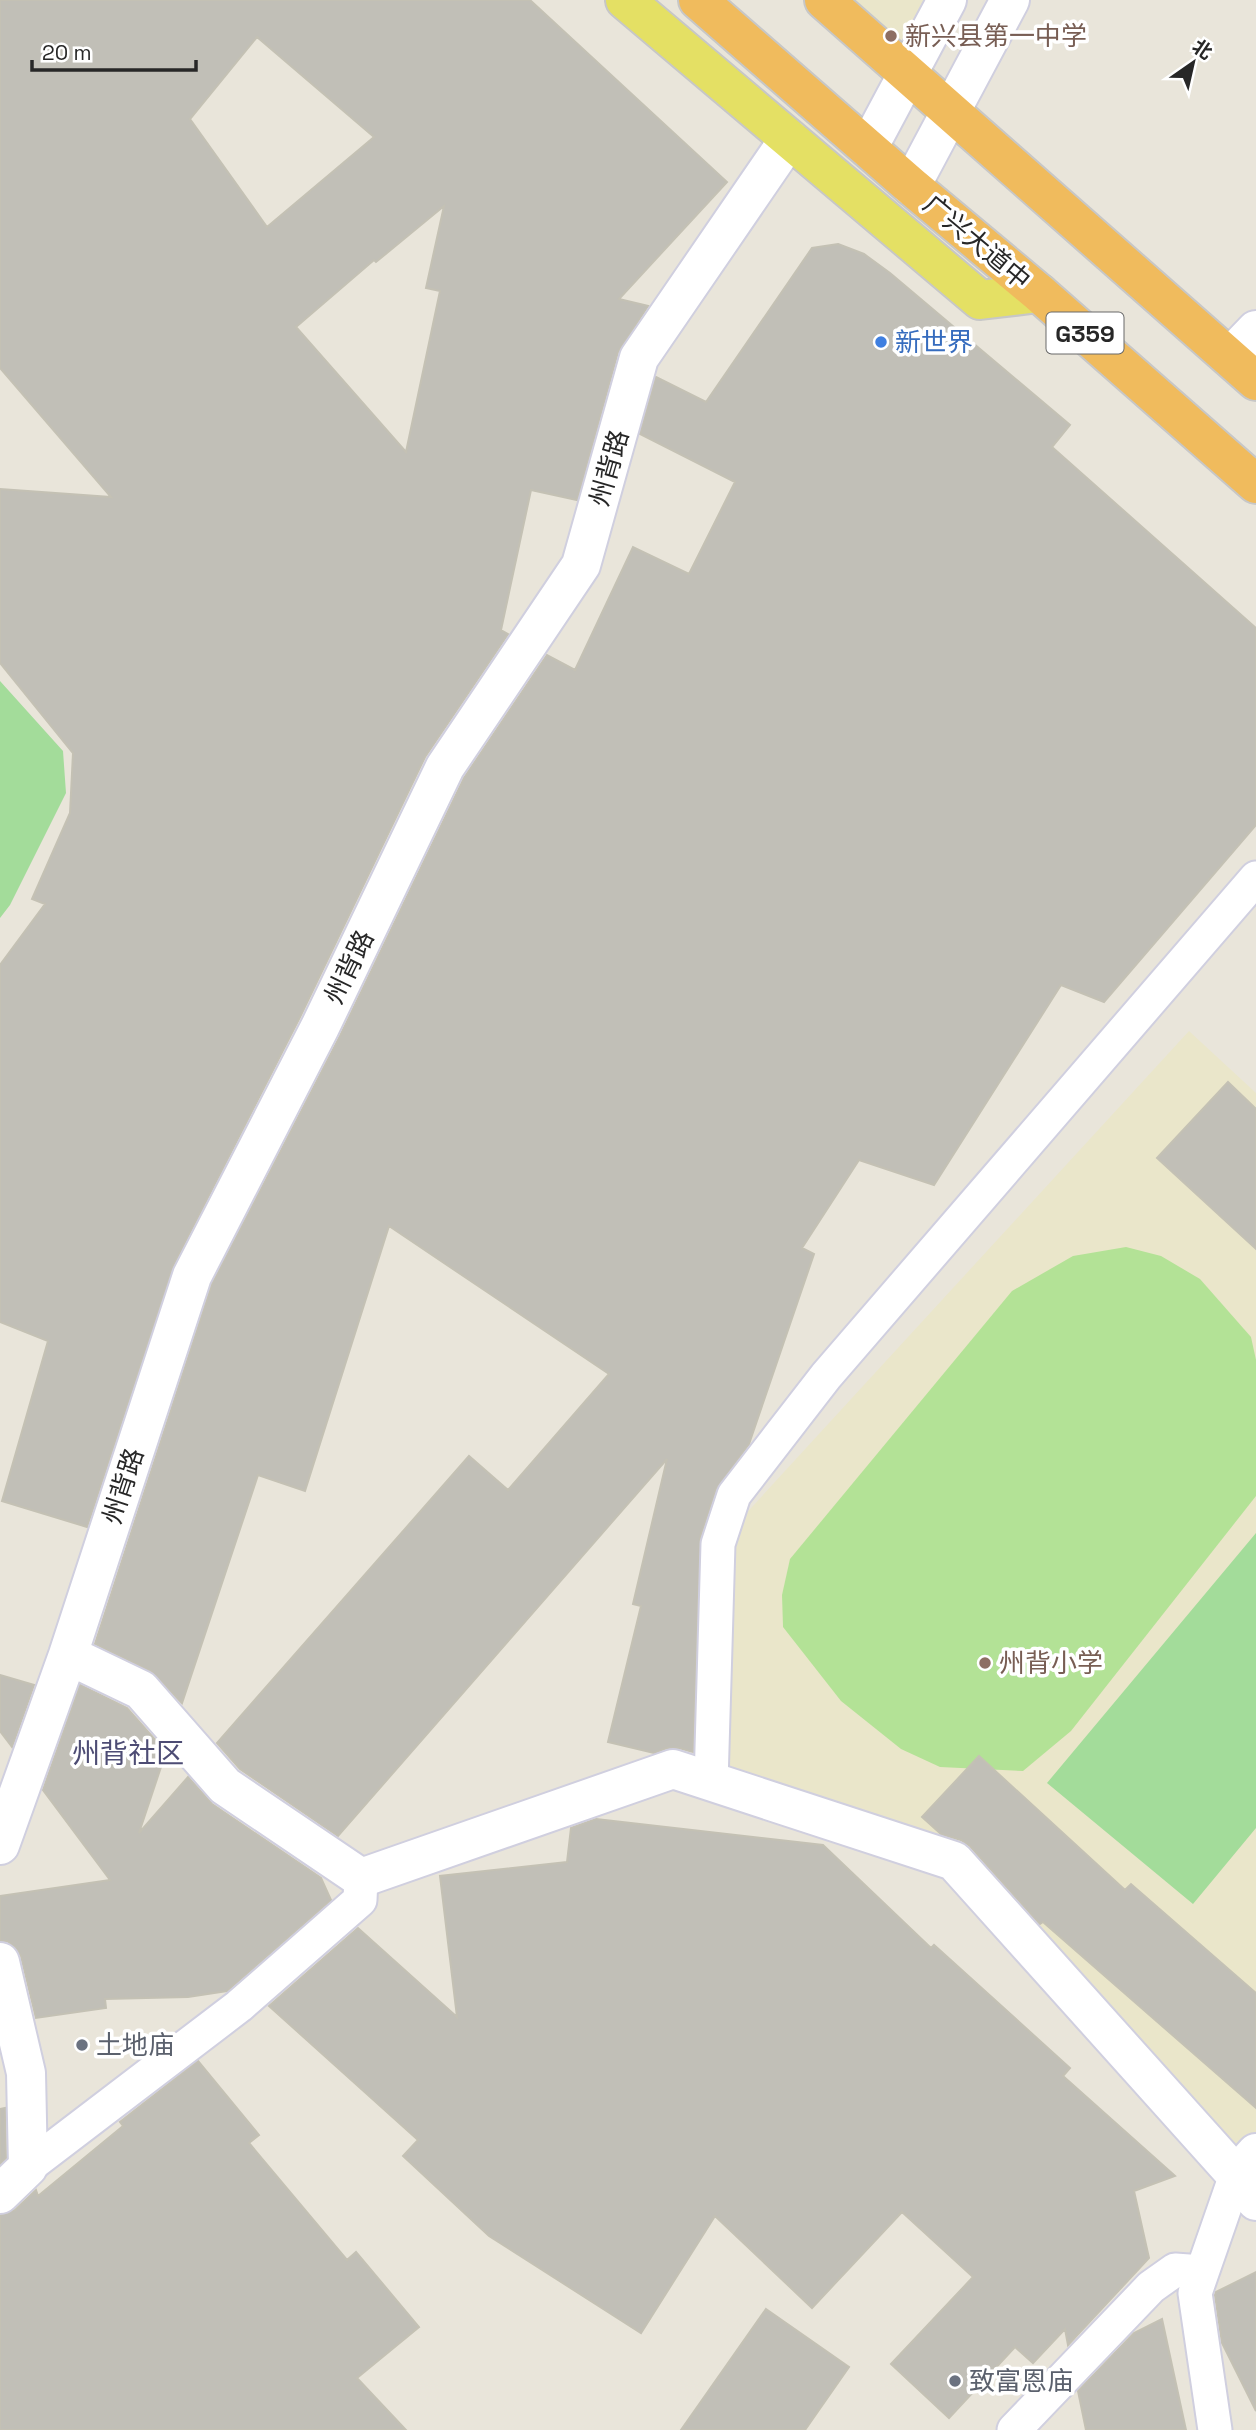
<svg xmlns="http://www.w3.org/2000/svg" width="1256" height="2430" font-family="'Space Grotesk','Noto Sans SC',sans-serif">
<style>
.education{fill:#eae6ca}
.green{fill:#a3dc9a}
.pitch{fill:#b3e296}
.building{fill:#c1bfb7;stroke:#c4c1b4;stroke-width:2;fill-rule:evenodd}
.lines{fill:none;stroke-linecap:round;stroke-linejoin:round}
.lane-casing{stroke:#d0cfdf;stroke-width:37}
.street-casing{stroke:#d0cfdf;stroke-width:42}
.secondary-casing{stroke:#d0cfdf;stroke-width:42}
.primary-casing{stroke:#c7c7c7;stroke-width:42}
.highway-casing{stroke:#c7c7c7;stroke-width:42}
.lane{stroke:#fff;stroke-width:33}
.street{stroke:#fff;stroke-width:38}
.secondary{stroke:#fff;stroke-width:38}
.primary{stroke:#e4e064;stroke-width:38}
.highway{stroke:#f0bb5d;stroke-width:38}
.education-dot{fill:#8d6e63;stroke:#fff;stroke-width:2.5}
.shop-dot{fill:#3f7fe0;stroke:#fff;stroke-width:2.5}
.worship-dot{fill:#6b7280;stroke:#fff;stroke-width:2.5}
.labels{text-anchor:middle;dominant-baseline:central;stroke-width:7;stroke-linejoin:round;paint-order:stroke}
.shield{fill:#fff;stroke:#686868;stroke-width:2}
.shield-label{font-size:24px;font-weight:bold;fill:#272727}
.education-label{font-size:26px;fill:#785e54;stroke:#fff;text-anchor:start}
.street-label{font-size:26px;fill:#272727;stroke:#fff}
.shop-label{font-size:26px;fill:#366cbe;stroke:#fff;text-anchor:start}
.worship-label{font-size:26px;fill:#5b616d;stroke:#fff;text-anchor:start}
.neighbourhood-label{font-size:28px;fill:#4d4c74;stroke:#fff}
</style>
<rect width="100%" height="100%" fill="#e9e5da"/>
<!-- education -->
<path class="education" d="M817 0H943L901 73Z
M1189 1031 1256 1093V2153L1236 2175 954 1861 711 1783 718 1544Z"/>
<!-- green -->
<path class="green" d="M0 681 63 751 66 793 10 905 0 918Z
M1256 1533V1828L1193 1904 1047 1783Z"/>
<!-- pitch -->
<path class="pitch" d="M1126 1247 1161 1256 1200 1279 1251 1337 1256 1360V1496L1071 1731 1023 1771 940 1767 901 1749 841 1701 783 1627 782 1595 790 1559 1012 1291 1073 1256Z"/>
<!-- building -->
<path class="building" d="M0 0H530L727 182 619 299 648 306 618 352 577 500 531 490 501 630 508 634 425 757 300 1017 173 1266 87 1527 2 1501 48 1341 0 1322V965L45 904 32 899 70 813 73 753 0 663V489L111 497 0 368ZM257 37 374 137 267 227 190 119ZM444 206 426 288 440 291 406 452 296 327 374 260 376 262Z
M838 244 864 254 890 273 1070 425 1052 447 1256 628V825L1104 1002 1061 985 934 1185 859 1160 802 1248 814 1254 749 1444 716 1489 700 1538 693 1752 679 1748H667L654 1753 608 1742 641 1606 633 1604 667 1459 338 1836 240 1769 217 1743 469 1456 508 1490 609 1374 389 1226 305 1491 258 1475 182 1703 151 1671 95 1644 212 1284 340 1036 464 778 547 655 575 670 633 547 689 574 735 482 640 434 656 377 706 402 812 248Z
M1228 1082 1256 1109V1249L1157 1158Z
M0 1675 34 1685 12 1747 0 1731Z
M80 1685 127 1708 166 1752 139 1833 188 1777 212 1804 321 1878 331 1900 227 1991 188 1997 105 1999 106 2008 36 2018 21 1956 15 1947 7 1941H0V1896L110 1880 43 1790Z
M979 1756 1125 1890 1131 1884 1256 1993V2108L1043 1922 1040 1924 1038 1922 970 1846 961 1840 941 1834 922 1817Z
M596 1819 823 1845 931 1948 934 1945 1070 2068 1063 2076 1175 2176 1134 2191 1149 2258 1068 2345 1065 2329 1033 2363 1015 2347 949 2418 891 2364 973 2277 902 2212 812 2308 715 2216 641 2333 489 2236 403 2156 418 2140 269 2006 358 1928 457 2017 440 1876 567 1862 571 1828Z
M198 2061 259 2135 249 2143 347 2260 356 2252 419 2327 357 2378 406 2430H0V2215L15 2210 36 2190 38 2196 123 2126 120 2122Z
M5 2108 6 2158 0 2164V2109Z
M1256 2272V2411L1222 2343 1215 2295 1216 2292Z
M766 2309 849 2367 805 2430H681Z
M1162 2319 1186 2430H1086L1078 2391 1134 2333Z"/>
<g class="lines">
<defs>
<path id="lane" d="M711 1783 718 1544 734 1495 826 1376 1256 878
M28 2167 239 2006 360 1900 361 1878
M1014 2430 1151 2287 1175 2270 1202 2272
M1215 2430 1195 2293 1236 2175"/>
<path id="street" d="M1230 357 1256 330
M68 1655 141 1690 225 1786 361 1878 673 1769 954 1861 1236 2175 1256 2153
M0 1845 68 1655 192 1276 320 1027 445 767 581 565 639 358 789 139
M0 1962 26 2073 28 2167 0 2194
M1236 2175 1256 2201"/>
<path id="secondary" d="M868 148 947 0
M911 186 1010 0"/>
<path id="primary" d="M625 0 980 300 1039 293"/>
<path id="highway" d="M698 0 911 186 1039 293 1256 484
M824 0 1256 381"/>
</defs>
<!-- lane casing -->
<use href="#lane" class="lane-casing"/>
<!-- street casing -->
<use href="#street" class="street-casing"/>
<!-- secondary casing -->
<use href="#secondary" class="secondary-casing"/>
<!-- primary casing -->
<use href="#primary" class="primary-casing"/>
<!-- highway casing -->
<use href="#highway" class="highway-casing"/>
<!-- lane -->
<use href="#lane" class="lane"/>
<!-- street -->
<use href="#street" class="street"/>
<!-- secondary -->
<use href="#secondary" class="secondary"/>
<!-- primary -->
<use href="#primary" class="primary"/>
<!-- highway -->
<use href="#highway" class="highway"/>
</g>
<!-- markers -->
<g class="education-dot">
<circle cx="891" cy="36" r="7"/>
<circle cx="985" cy="1663" r="7"/>
</g>
<circle class="shop-dot" cx="881" cy="342" r="7"/>
<g class="worship-dot">
<circle cx="82" cy="2045" r="7"/>
<circle cx="955" cy="2381" r="7"/>
</g>
<g class="labels">
<!-- shield labels -->
<rect class="shield" x="1046.5" y="312.5" width="77" height="41" rx="5"/>
<g class="shield-label">
<text x="1085" y="333">G359</text>
</g>
<!-- education labels -->
<g class="education-label">
<text x="905" y="36">新兴县第一中学</text>
<text x="999" y="1663">州背小学</text>
</g>
<!-- street labels -->
<g class="street-label">
<text transform="translate(977 242) rotate(40)">广兴大道中</text>
<text transform="translate(609 468) rotate(-74)">州背路</text>
<text transform="translate(349 967) rotate(-64)">州背路</text>
<text transform="translate(123 1486) rotate(-72)">州背路</text>
</g>
<!-- shop labels -->
<g class="shop-label">
<text x="895" y="342">新世界</text>
</g>
<!-- worship labels -->
<g class="worship-label">
<text x="96" y="2045">土地庙</text>
<text x="969" y="2381">致富恩庙</text>
</g>
<!-- neighbourhood labels -->
<g class="neighbourhood-label">
<text x="128" y="1753">州背社区</text>
</g>
</g>
<!-- north arrow -->
<g transform="translate(1193 63) rotate(34)" stroke="#ffffff" stroke-width="5" paint-order="stroke">
<path d="M0-5L12 26L0 18L-12 26Z" fill="#272727"/>
<text y="-10" font-size="19" font-weight="bold" text-anchor="middle" fill="#272727">北</text>
</g>
<!-- scale -->
<path d="M32 60v10h164v-10" fill="none" stroke="#272727" stroke-width="3.5"/>
<text x="42" y="60" font-size="21" fill="#272727" stroke="#ffffff" stroke-width="5" paint-order="stroke">20 m</text>
</svg>
